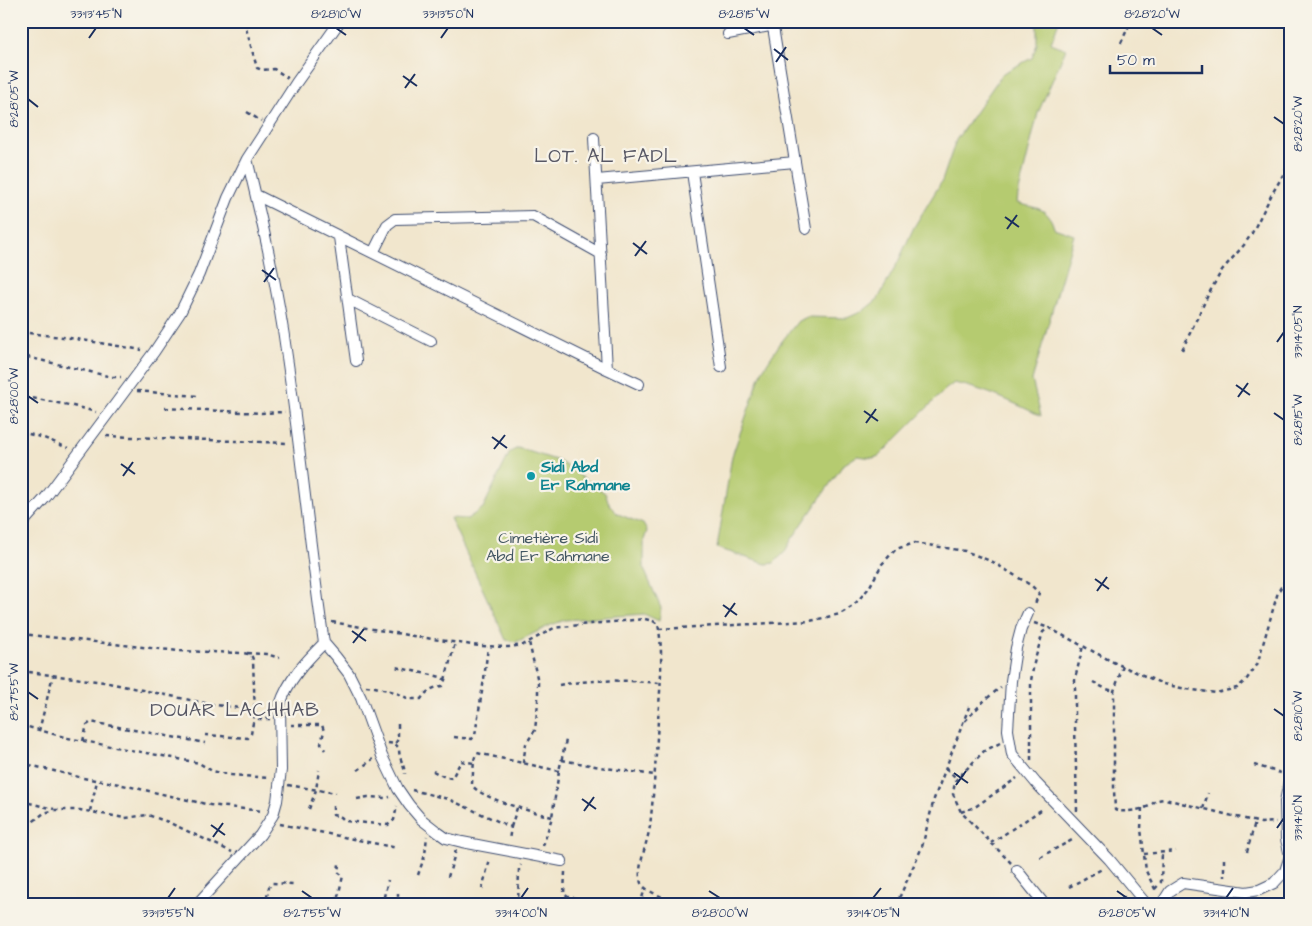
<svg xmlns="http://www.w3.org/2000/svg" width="1312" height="926" font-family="'Architects Daughter',sans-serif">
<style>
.green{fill:#b5cb6f;stroke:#687d66}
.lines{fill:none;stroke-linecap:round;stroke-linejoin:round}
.street-casing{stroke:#3b4a6f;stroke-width:12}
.path{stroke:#3b4a6f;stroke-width:2.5;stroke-dasharray:4 4;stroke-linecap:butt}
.street{stroke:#fff;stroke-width:10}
.ticks{fill:none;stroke:#1b2f5e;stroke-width:2}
.culture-dot{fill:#0f9aa8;stroke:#f7f3e8;stroke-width:2}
.labels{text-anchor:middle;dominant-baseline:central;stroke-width:4.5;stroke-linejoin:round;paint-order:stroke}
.culture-label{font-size:16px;font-weight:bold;fill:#0d838f;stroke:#f7f3e8;text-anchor:start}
.park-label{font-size:16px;fill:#425662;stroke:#f7f3e8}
.quarter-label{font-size:19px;letter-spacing:1px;fill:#585865;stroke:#f7f3e8}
.neatline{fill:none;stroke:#1b2f5e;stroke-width:2}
.ticks-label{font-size:12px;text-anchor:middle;fill:#1b2f5e}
</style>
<rect width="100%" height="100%" fill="#f7f3e8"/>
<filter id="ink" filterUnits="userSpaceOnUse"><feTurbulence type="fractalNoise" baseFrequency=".02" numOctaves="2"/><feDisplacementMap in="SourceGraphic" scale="10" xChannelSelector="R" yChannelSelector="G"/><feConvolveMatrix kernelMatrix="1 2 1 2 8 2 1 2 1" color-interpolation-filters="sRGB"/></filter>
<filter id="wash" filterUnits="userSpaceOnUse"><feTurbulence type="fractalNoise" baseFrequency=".0096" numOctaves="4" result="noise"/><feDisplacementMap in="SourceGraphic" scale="20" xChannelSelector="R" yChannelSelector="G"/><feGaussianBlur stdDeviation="1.12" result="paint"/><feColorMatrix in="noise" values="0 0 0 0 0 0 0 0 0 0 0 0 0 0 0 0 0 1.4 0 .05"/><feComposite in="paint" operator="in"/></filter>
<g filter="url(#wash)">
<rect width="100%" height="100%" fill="#f1e6cd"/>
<!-- green -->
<path class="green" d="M1037 21H1059L1051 43 1066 49 1038 113 1018 195 1017 203C1036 209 1048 206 1054 228L1074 235 1032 380 1041 416C1012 402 985 389 954 383L946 389 879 456 873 458 857 456 843 465 792 539 784 553 774 563 766 564 717 548 732 456 762 371 779 345 798 321 807 317 847 318 863 311 878 299 898 262 914 227 942 181 956 140 1003 73 1032 58 1037 44Z
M518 448 559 461 605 493 610 506 618 514 643 524 647 531 644 540V569L661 608 659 621 644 614 565 620 551 625 516 642 506 640 450 518 467 519 483 508 510 452Z"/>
</g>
<g filter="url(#ink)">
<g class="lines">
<defs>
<path id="street" d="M772 21 806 229
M728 34 796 21
M594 138 607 369 639 384
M692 172 721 367
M597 180 795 162
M256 195 607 369
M339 237 356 361
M373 253 387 225 395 219 533 216 601 254
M348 299 431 341
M21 525 46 497 154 352 180 313 199 274 228 198 247 159
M1028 613 1021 629 1016 648 1011 681 1008 730 1012 754 1036 783 1109 859 1147 905
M324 643 336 657 349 674 361 698 382 756 398 789 409 805 421 819 439 833 446 838 462 842 562 861
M1017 870 1045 905
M196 905 260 835 273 815 277 801 281 770 280 705C288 680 305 662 324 643 310 548 301 452 287 357 278 290 263 225 247 159L296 83 340 21
M1161 905 1170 891 1183 883 1246 892 1259 890 1274 883 1285 871 1290 856 1286 839 1285 802 1291 771"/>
</defs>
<!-- street casing -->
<use href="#street" class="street-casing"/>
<!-- path -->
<path class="path" d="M244 21 257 68 262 70 274 69 288 78
M1121 43 1131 21
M247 112 261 121
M21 332 70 338 142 350
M1182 350 1208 295 1222 270 1244 245 1252 233 1272 194 1291 161
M21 362 23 358 27 357 112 377H121
M137 391 198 396
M21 407 27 399 31 398 69 405 96 412
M165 408 261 413 285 412
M21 432 44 438 68 448
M106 436 287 443
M332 622 413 636 479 646 509 647 523 645 554 628 579 625 645 619 653 621 658 624C664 656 660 688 658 720 656 755 654 791 650 826 648 841 636 869 641 883 645 892 671 900 680 905
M1034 623 1049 628
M659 629 810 621 840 614 853 606 869 588 882 564 896 549 915 543 965 551 993 562 1032 586 1039 593 1035 604
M21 634 179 651 243 653C248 654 252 654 253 660L255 715 259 719H271
M247 653 266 654 280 658
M1123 666 1114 691V790L1115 810C1122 813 1140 810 1147 807 1156 803 1152 800 1165 799L1261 823 1276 822
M21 671 104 682 209 704 254 710
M445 680 455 643
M1093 682 1106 689 1114 691
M559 685C593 679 626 680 660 683
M366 686 375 687 395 692 409 699H421C427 691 431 688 442 686L445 680 441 677 395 667
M965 721 985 700 1001 687
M21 725 68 738 199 763 212 771 231 775 270 778
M291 725H322L324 731 321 744 325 750
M39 731 53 675
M205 735 248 738 251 734 254 717
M454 737 472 739 475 735 484 679 488 647
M83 741 87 725 91 722 205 743
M388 743 395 744 398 739V723
M1000 743 984 751 955 781 953 794 961 812 1011 863
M395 744 399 748C399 760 404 763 405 774
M562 760 606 768 654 775
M1031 760V681L1034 663 1043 632 1049 628 1113 662 1163 684 1186 689 1216 693 1237 688 1246 680 1257 665 1278 592 1286 579 1291 574
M21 763 83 778 114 783 210 805 262 811
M523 763 526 744 535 730 538 703V682L529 642
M1254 765 1281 773
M946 768 957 779
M358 770 373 759
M433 771 445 777 452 778 461 761 474 763
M288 785 336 793
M412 790 448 799 511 827 509 840
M357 799 368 797 385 798 390 797
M21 801 54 809
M333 806V815L341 817 345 821 388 825 394 820 397 806
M1142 808 1141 829 1146 871 1157 893
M309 809 316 790 319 770
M1203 809 1208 793
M90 811 97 781
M1077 811 1075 726V679L1083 646
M961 812 975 807 1017 778
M552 817C538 813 476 798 472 784 472 781 473 776 473 772 474 765 473 759 477 753L559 771
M280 824 397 848
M511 827 517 808
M21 831 44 813 55 810H80L125 818 148 815 168 822 232 852
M991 843 1044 808
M543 846 552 817 559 771 566 740
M1247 852 1255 822
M1144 854 1176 851
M1040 857 1074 839
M1224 859V877
M565 872 564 894 568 897 592 901 594 905
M418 875 425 855 427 836
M448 877 456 850
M1288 882 1291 892
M1069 887 1102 869
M482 889 490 859
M1155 889 1161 882 1162 852
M265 905 269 887 272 883 294 884
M336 905 343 876 338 872 339 864
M382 905 388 880
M398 905V893
M518 905 519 868 521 865
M640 905 645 888
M896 905 922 847 934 799 969 707
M1107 905 1127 896"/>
<!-- street -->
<use href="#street" class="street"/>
</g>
</g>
<!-- ticks -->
<path class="ticks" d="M336 28 346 35M744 28 754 35M1152 28 1162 35M89 38 96 28M441 38 448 28M774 49 788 60M776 62 786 47M403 76 417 86M405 88 415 74M28 99 38 107M1274 117 1284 124M1005 217 1019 227M1007 229 1017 215M633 243 647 254M635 256 646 241M262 270 276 280M264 282 274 268M1277 342 1284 332M1236 385 1250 395M28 396 38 403M1238 397 1248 383M864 411 878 421M1274 413 1284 420M866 423 876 409M492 437 507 448M494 449 505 435M121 464 135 474M123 476 133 462M1095 579 1109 589M1097 591 1107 577M723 605 737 615M725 617 735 603M352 631 366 641M353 643 364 629M28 692 38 699M1274 709 1284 716M954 773 968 783M956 785 966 771M582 799 596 809M584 811 594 797M211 825 225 835M1277 828 1284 818M213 837 223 823M302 891 312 898M709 891 720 898M1117 891 1127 898M168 898 175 888M521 898 528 888M873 898 881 888M1226 898 1233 888"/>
<!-- markers -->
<circle class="culture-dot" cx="531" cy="476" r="5"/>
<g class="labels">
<!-- culture labels -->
<g class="culture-label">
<text x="541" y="467">Sidi Abd<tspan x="541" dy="18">Er Rahmane</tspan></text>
</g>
<!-- park labels -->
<g class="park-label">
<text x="548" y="538">Cimetière Sidi<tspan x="548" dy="18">Abd Er Rahmane</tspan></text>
</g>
<!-- quarter labels -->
<g class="quarter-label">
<text x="606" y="156">LOT. AL FADL</text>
<text x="235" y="710">DOUAR LACHHAB</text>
</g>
</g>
<!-- margin -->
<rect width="1312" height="926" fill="none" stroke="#f7f3e8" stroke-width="55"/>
<!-- scale -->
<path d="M1110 65v8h92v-8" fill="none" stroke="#1b2f5e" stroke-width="2.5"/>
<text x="1117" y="65" font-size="15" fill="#1b2f5e" stroke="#f7f3e8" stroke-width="4" paint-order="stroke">50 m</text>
<rect x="28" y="28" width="1256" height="870" class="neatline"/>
<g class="ticks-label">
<text x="96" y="18">33°13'45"N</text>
<text x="336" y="18">8°28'10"W</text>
<text x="448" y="18">33°13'50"N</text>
<text x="744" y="18">8°28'15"W</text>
<text x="1152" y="18">8°28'20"W</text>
<text transform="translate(14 99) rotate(-90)" y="4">8°28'05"W</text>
<text transform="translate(1298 124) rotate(-90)" y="4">8°28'20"W</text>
<text transform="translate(1298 332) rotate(-90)" y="4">33°14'05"N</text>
<text transform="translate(14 396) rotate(-90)" y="4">8°28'00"W</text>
<text transform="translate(1298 420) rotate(-90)" y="4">8°28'15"W</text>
<text transform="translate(14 692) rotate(-90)" y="4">8°27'55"W</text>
<text transform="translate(1298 716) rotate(-90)" y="4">8°28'10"W</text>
<text transform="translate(1298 818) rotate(-90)" y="4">33°14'10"N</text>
<text x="168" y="917">33°13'55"N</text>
<text x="312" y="917">8°27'55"W</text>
<text x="521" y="917">33°14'00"N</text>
<text x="720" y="917">8°28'00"W</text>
<text x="873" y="917">33°14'05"N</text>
<text x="1127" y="917">8°28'05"W</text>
<text x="1226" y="917">33°14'10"N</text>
</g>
</svg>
